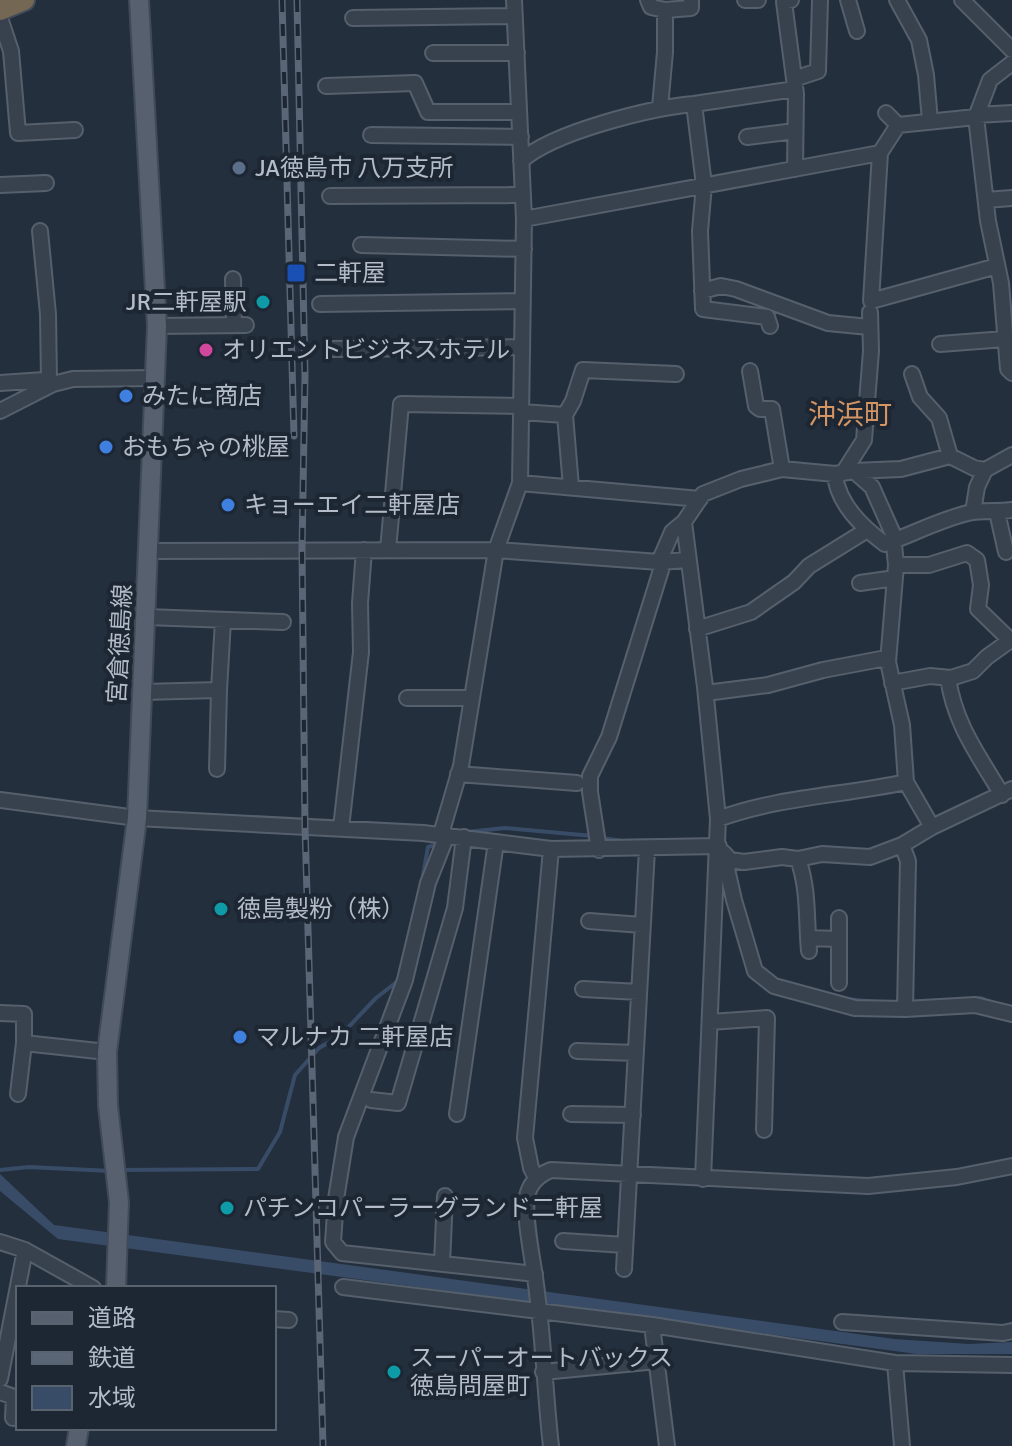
<svg xmlns="http://www.w3.org/2000/svg" width="1012" height="1446" font-family="Signika,'Noto Sans JP',sans-serif">
<style>
.water{fill:#394c67}
.lines{fill:none;stroke-linecap:round;stroke-linejoin:round}
.stream{stroke:#394c67;stroke-width:4}
.minor-casing{stroke:#565f6c;stroke-width:18}
.major-casing{stroke:#414a57;stroke-width:22}
.highway-casing{stroke:#434c59;stroke-width:24}
.minor{stroke:#38414e;stroke-width:14}
.major{stroke:#56606e;stroke-width:18}
.highway{stroke:#746855;stroke-width:20}
.rail-casing{stroke:#5a6575;stroke-width:7}
.rail{stroke:#1d2633;stroke-width:4;stroke-dasharray:12;stroke-linecap:butt}
.service-dot{fill:#5c6f8a;stroke:#1d2633;stroke-width:3}
.transit-dot{fill:#1a4fb4;stroke:#1d2633;stroke-width:3}
.culture-dot{fill:#0f9aa8;stroke:#1d2633;stroke-width:3}
.hotel-dot{fill:#d1479c;stroke:#1d2633;stroke-width:3}
.shop-dot{fill:#3f7fe0;stroke:#1d2633;stroke-width:3}
.labels{text-anchor:middle;dominant-baseline:central;stroke-width:8;stroke-linejoin:round;paint-order:stroke}
.poi-label{font-size:24px;fill:#b4bcc9;stroke:#1d2633;text-anchor:start}
.street-label{font-size:24px;fill:#b4bcc9;stroke:#1d2633}
.quarter-label{font-size:28px;fill:#d59563;stroke:#1d2633}
</style>
<rect width="100%" height="100%" fill="#242f3e"/>
<!-- water -->
<path class="water" d="M0 1174 54 1225 894 1339 969 1344 1012 1342V1354H917L58 1239 0 1191Z"/>
<g class="lines">
<!-- stream -->
<path class="stream" d="M467 832 505 828 593 836
M602 838 623 841 669 840
M422 881 428 847 440 843
M406 947 417 901
M845 999 876 1002
M972 999 981 998 991 1002
M0 1170 29 1167 111 1171
M119 1170 258 1169 280 1132 295 1075 319 1048 340 1036 376 998 398 981 402 963"/>
<defs>
<path id="minor" d="M514 0 524 219
M648 0 651 7 665 10V52L660 107
M745 0H758
M791 0 784 2 796 94 795 169
M848 0 857 31
M897 0 919 40 926 75 930 121
M962 0 1012 50
M665 10 691 8V0
M0 18 11 51 18 133 75 130
M353 18 515 16
M433 53H517
M794 79 818 71 820 0
M326 86 415 83 428 112H519
M694 104 795 89
M886 113 898 125
M977 115 1012 113
M976 117 988 221 1001 283 1008 369 1012 373
M371 135 521 137
M747 137 795 131
M880 153 871 301 997 266
M521 161C553 132 650 108 694 104L704 185 700 231 703 309 767 317 770 326
M0 185 46 183
M330 196 523 195
M986 200 1012 198
M40 231 48 314 49 381
M361 245 524 249
M233 279 234 325
M702 291 721 286 736 289 828 323 869 327
M320 304 523 301
M157 326 246 325
M940 344 1005 339
M331 349 522 347
M750 371 756 406 760 409H772L782 469
M912 374 920 397 939 418 950 456
M0 383 44 380 53 383
M0 411 53 384 73 379 155 378
M521 412 565 415 573 401 583 370 676 374
M565 415 571 487
M854 471 901 469 950 456 974 468 985 470 1012 455
M843 473 864 440 871 351 870 312
M835 474C837 502 862 527 885 544 913 534 939 520 968 513 982 510 997 512 1012 510
M520 483 700 499
M973 512 977 487 985 470
M997 512 1006 552
M684 522 705 687 718 819 703 1179
M388 550 401 404 521 406
M149 551 496 550 659 562 688 560
M896 565H929L967 553 977 560 981 585 978 609 1010 640
M860 583 895 578
M146 617 283 622
M697 629 751 612 794 582 809 566 867 530
M948 678C955 725 978 754 1002 795
M892 683 930 676 951 678 973 671 987 657 1012 639
M142 692 219 690 223 620
M706 693 768 685 823 670 881 659 888 662
M407 698H472
M217 769 219 690
M458 774 577 783
M0 800 137 818 423 833 551 849 719 846
M718 819C782 796 841 796 906 782
M341 828 361 652 360 603 364 550
M441 834 461 766 496 550 520 483 524 219 880 153 898 125 976 117 990 80 1012 63
M447 835 428 883 405 980 346 1137 336 1199 333 1242 342 1253 535 1274
M902 845 908 861 905 1009
M599 850 590 792V776L609 737 661 570 659 562 672 532 684 522 703 494 741 479 782 469 835 474 854 471 872 487 893 534 896 565 888 662 902 725 906 782 932 827
M724 853 730 860 744 862 782 857 798 859 822 854 870 857 902 845 932 827 1012 789
M798 859C809 890 806 919 809 951
M730 860 727 869 734 900 755 971 774 986 855 1008 905 1009 975 1005 1012 1014
M839 918V983
M589 921 642 925
M808 938 837 939
M583 989 639 992
M0 1013 24 1014V1043L107 1052
M710 1022 767 1018 764 1130
M577 1051 636 1053
M18 1094 24 1043
M371 1100 398 1103 455 908 464 837
M457 1114 496 842
M571 1114 633 1115
M536 1178 531 1168 525 1138 551 849
M563 1241 625 1245
M0 1242 25 1250 93 1288
M442 1263 445 1196
M624 1269 647 849
M343 1287 652 1325 895 1363 1012 1365
M274 1319 289 1320
M842 1322 1003 1333 1012 1331
M652 1325 667 1446
M895 1363 902 1446
M543 1372 657 1361
M0 1379 25 1250
M0 1392 14 1397 13 1418
M551 1446C545 1395 544 1344 537 1293 535 1269 523 1218 527 1196 530 1183 538 1175 551 1170L868 1186 957 1177 1012 1166"/>
<path id="major" d="M116 1288 119 1202 108 1106 107 1052 137 818 157 326 139 0
M76 1446 79 1428"/>
<path id="highway" d="M0 10 24 0"/>
</defs>
<!-- minor casing -->
<use href="#minor" class="minor-casing"/>
<!-- major casing -->
<use href="#major" class="major-casing"/>
<!-- highway casing -->
<use href="#highway" class="highway-casing"/>
<!-- minor -->
<use href="#minor" class="minor"/>
<!-- major -->
<use href="#major" class="major"/>
<!-- highway -->
<use href="#highway" class="highway"/>
<defs>
<path id="rail" d="M282 0 294 436
M297 0 305 375 302 550 305 826 323 1446"/>
</defs>
<!-- rail casing -->
<use href="#rail" class="rail-casing"/>
<!-- rail -->
<use href="#rail" class="rail"/>
</g>
<!-- markers -->
<circle class="service-dot" cx="239" cy="168" r="8"/>
<rect class="transit-dot" x="286" y="263" width="20" height="20" rx="4"/>
<g class="culture-dot">
<circle cx="263" cy="302" r="8"/>
<circle cx="221" cy="909" r="8"/>
<circle cx="227" cy="1208" r="8"/>
<circle cx="394" cy="1372" r="8"/>
</g>
<circle class="hotel-dot" cx="206" cy="350" r="8"/>
<g class="shop-dot">
<circle cx="126" cy="396" r="8"/>
<circle cx="106" cy="447" r="8"/>
<circle cx="228" cy="505" r="8"/>
<circle cx="240" cy="1037" r="8"/>
</g>
<g class="labels">
<!-- poi labels -->
<g class="poi-label">
<text x="255" y="168">JA徳島市 八万支所</text>
<text x="314" y="273">二軒屋</text>
<text x="247" y="302" text-anchor="end">JR二軒屋駅</text>
<text x="222" y="350">オリエントビジネスホテル</text>
<text x="142" y="396">みたに商店</text>
<text x="122" y="447">おもちゃの桃屋</text>
<text x="244" y="505">キョーエイ二軒屋店</text>
<text x="237" y="909">徳島製粉（株）</text>
<text x="256" y="1037">マルナカ 二軒屋店</text>
<text x="243" y="1208">パチンコパーラーグランド二軒屋</text>
<text x="410" y="1358">スーパーオートバックス<tspan x="410" dy="28">徳島問屋町</tspan></text>
</g>
<!-- street labels -->
<g class="street-label">
<text transform="translate(120 644) rotate(-87)">宮倉徳島線</text>
</g>
<!-- quarter labels -->
<g class="quarter-label">
<text x="850" y="415">沖浜町</text>
</g>
</g>
<!-- legend -->
<rect x="16" y="1286" width="260" height="144" fill="#1d2633" stroke="#59626f" stroke-width="2"/>
<rect x="32" y="1312" width="40" height="12" fill="#56606e" stroke="#59626f" stroke-width="2"/>
<text x="88" y="1326" font-size="24" fill="#b4bcc9">道路</text>
<rect x="32" y="1352" width="40" height="12" fill="#5a6575" stroke="#59626f" stroke-width="2"/>
<text x="88" y="1366" font-size="24" fill="#b4bcc9">鉄道</text>
<rect x="32" y="1386" width="40" height="24" fill="#394c67" stroke="#59626f" stroke-width="2"/>
<text x="88" y="1406" font-size="24" fill="#b4bcc9">水域</text>
</svg>
